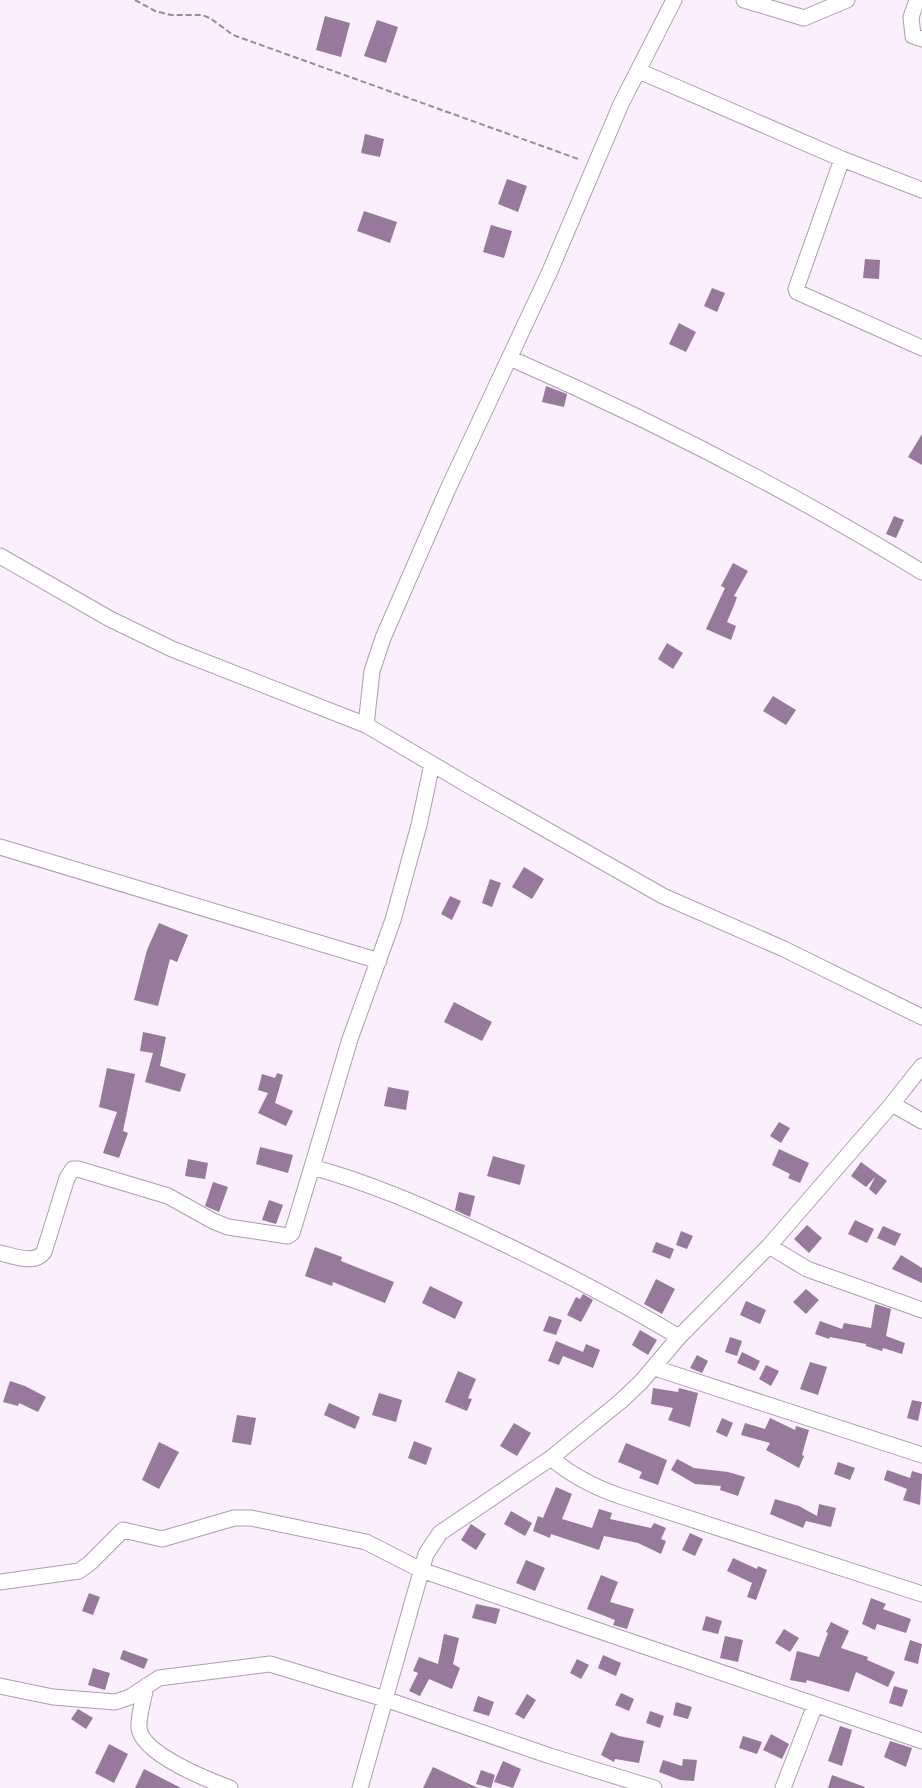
<svg xmlns="http://www.w3.org/2000/svg" width="922" height="1788" font-family="'Nunito Sans',sans-serif">
<style>
.building{fill:#96799b}
.lines{fill:none;stroke-linecap:round;stroke-linejoin:round}
.minor-casing{stroke:#ad9eaf;stroke-width:17}
.path{stroke:#978d98;stroke-width:2;stroke-dasharray:6 3;stroke-linecap:butt}
.minor{stroke:#fff;stroke-width:15}
</style>
<rect width="100%" height="100%" fill="#fbeefd"/>
<!-- building -->
<path class="building" d="M325 16 350 23 341 57 316 50Z
M377 20 398 27 386 63 364 56Z
M365 134 384 139 380 157 361 153Z
M507 179 527 186 518 212 498 204Z
M364 211 397 222 390 243 357 231Z
M491 225 512 231 504 258 483 252Z
M865 259 880 260 879 279 863 278Z
M712 288 725 293 717 312 704 306Z
M679 323 696 332 686 352 669 344Z
M546 386 567 394 564 407 542 402Z
M922 434V465L908 457Z
M894 516 904 520 896 538 886 534Z
M733 563 748 571 734 596 737 597 735 603 727 622 736 626 731 640 706 629 725 588 721 586Z
M667 643 683 653 673 669 658 659Z
M773 696 796 710 786 725 763 711Z
M524 867 544 879 532 899 512 887Z
M490 879 501 883 492 907 482 903Z
M450 896 461 901 452 920 441 914Z
M159 923 188 935 177 962 170 959 158 1006 134 1000 147 950Z
M454 1002 492 1022 482 1041 444 1022Z
M143 1032 166 1037 160 1066 186 1074 180 1092 145 1082 153 1053 140 1051Z
M107 1068 135 1074 123 1131 128 1133 119 1158 103 1153 117 1112 99 1107Z
M277 1073 283 1075 275 1103 293 1111 286 1126 258 1113 268 1093 258 1090 262 1074 275 1078Z
M388 1087 409 1091 406 1110 384 1106Z
M779 1122 790 1128 781 1143 770 1136Z
M260 1147 293 1155 288 1173 256 1164Z
M779 1149 809 1163 800 1183 788 1178 790 1174 772 1165Z
M493 1156 525 1165 520 1185 487 1176Z
M188 1159 208 1163 205 1179 185 1176Z
M861 1162 887 1181 876 1195 869 1189 875 1177 866 1187 851 1176Z
M213 1182 228 1187 219 1212 205 1206Z
M459 1192 475 1196 470 1217 455 1210Z
M269 1200 283 1205 276 1224 262 1220Z
M855 1220 874 1229 867 1243 848 1234Z
M807 1225 822 1238 809 1253 794 1239Z
M883 1226 901 1234 895 1246 877 1238Z
M681 1231 693 1236 687 1249 676 1245Z
M656 1242 674 1249 670 1259 652 1252Z
M315 1247 342 1257 341 1261 394 1282 385 1303 333 1282 332 1286 305 1276Z
M901 1255 922 1268V1283L892 1269Z
M656 1279 675 1289 662 1314 644 1304Z
M430 1286 463 1302 455 1319 422 1303Z
M806 1289 819 1300 806 1314 793 1302Z
M583 1294 593 1300 581 1322 567 1315 576 1297 580 1299Z
M746 1301 766 1310 760 1324 740 1315Z
M875 1304 891 1309 886 1336 905 1343 902 1354 883 1348 882 1351 866 1346V1344L830 1337 829 1339 815 1334 820 1321 842 1329 844 1323 871 1328Z
M549 1316 562 1320 556 1335 543 1331Z
M640 1330 657 1340 648 1355 632 1345Z
M730 1337 742 1341 737 1356 725 1352Z
M556 1341 583 1352 586 1344 600 1350 593 1368 563 1356 559 1365 548 1361Z
M742 1352 760 1361 755 1371 737 1363Z
M697 1355 708 1361 702 1373 690 1368Z
M810 1362 827 1367 818 1395 800 1389Z
M766 1365 779 1371 771 1386 759 1379Z
M458 1371 476 1379 468 1398 472 1399 467 1411 445 1402Z
M10 1381 25 1386 46 1397 38 1412 19 1403 18 1406 3 1402Z
M653 1388 678 1392 679 1388 698 1393 690 1427 668 1420 673 1408 651 1404Z
M379 1393 402 1400 396 1422 372 1415Z
M912 1400 922 1402 918 1421 907 1418Z
M329 1403 360 1417 355 1429 324 1415Z
M237 1415 256 1418 251 1445 232 1442Z
M722 1418 733 1423 727 1437 716 1432Z
M770 1418 795 1430 796 1426 809 1430 802 1455 804 1456 799 1468 766 1450 770 1443 741 1435 745 1423 765 1429Z
M514 1423 531 1433 517 1456 500 1446Z
M414 1441 432 1448 426 1465 408 1458Z
M159 1442 179 1452 159 1489 142 1480Z
M626 1443 667 1460 658 1485 639 1478 642 1472 618 1462Z
M677 1459 694 1468 728 1472 745 1477 738 1496 720 1490 721 1486 695 1484 671 1470Z
M838 1462 855 1468 850 1480 834 1474Z
M887 1470 910 1478 912 1471 922 1474 920 1505 903 1500 907 1489 884 1480Z
M556 1487 572 1494 562 1519 592 1528 599 1509 612 1513 610 1519 651 1528 654 1523 666 1528 661 1539 666 1541 661 1554 638 1543 604 1536 599 1550 551 1534 550 1538 533 1531 538 1516 543 1518Z
M775 1499 799 1506 817 1516 819 1504 836 1508 831 1527 806 1521 803 1528 770 1514Z
M511 1511 532 1523 525 1536 504 1524Z
M471 1524 486 1534 476 1550 461 1540Z
M690 1533 703 1539 695 1556 682 1550Z
M733 1558 757 1569 758 1566 767 1570 756 1600 747 1597 752 1583 727 1571Z
M526 1560 545 1568 535 1591 516 1583Z
M601 1575 618 1582 610 1602 634 1609 627 1629 613 1625 615 1620 587 1609Z
M89 1593 100 1597 93 1615 82 1611Z
M871 1598 886 1604 883 1609 911 1619 906 1633 877 1624 875 1630 862 1624Z
M476 1604 500 1609 496 1624 472 1618Z
M706 1616 722 1621 718 1634 702 1630Z
M831 1622 849 1631 841 1648 868 1657 867 1660 895 1672 888 1687 856 1672 849 1692 807 1680 806 1683 790 1680 797 1651 819 1657 828 1633 826 1632Z
M784 1629 799 1638 790 1652 775 1643Z
M444 1634 459 1638 453 1664 460 1668 452 1689 429 1679 420 1696 409 1691 418 1673 413 1671 419 1657 438 1664Z
M725 1636 743 1640 738 1662 720 1658Z
M910 1640 922 1644 918 1664 904 1660Z
M123 1650 148 1659 144 1669 120 1659Z
M603 1655 621 1663 616 1676 598 1668Z
M577 1659 589 1665 581 1679 570 1673Z
M93 1668 110 1673 105 1690 88 1685Z
M894 1686 908 1690 902 1707 889 1703Z
M621 1693 634 1699 629 1711 615 1705Z
M527 1694 536 1700 524 1719 515 1714Z
M478 1696 494 1702 489 1716 473 1711Z
M676 1702 692 1707 688 1719 673 1715Z
M78 1709 93 1718 86 1729 71 1719Z
M650 1711 664 1716 660 1728 646 1723Z
M840 1726 852 1730 842 1766 828 1761Z
M611 1732 619 1736 644 1741 639 1763 615 1759 614 1762 601 1755Z
M771 1734 789 1744 782 1759 763 1750Z
M743 1736 762 1742 757 1754 739 1748Z
M890 1741 912 1748 906 1767 884 1757Z
M109 1744 128 1754 114 1783 95 1773Z
M683 1759 697 1760 694 1781 680 1780 659 1772 663 1760 682 1766Z
M503 1761 521 1769 513 1788 494 1782Z
M433 1767 478 1788H423Z
M144 1769 181 1788H135Z
M481 1770 495 1775 491 1788 476 1784Z
M832 1775 865 1787 864 1788H828Z"/>
<g class="lines">
<defs>
<path id="minor" d="M744 0 804 18 847 0
M917 0 911 17 913 36 922 39
M639 71 842 159 922 190
M842 159 796 289 797 292 922 348
M510 358C651 420 790 491 922 572
M0 556 110 619 172 649 366 725 473 788 663 896 784 949 922 1017
M366 725 372 671 383 638 447 491 550 271 621 104 674 0
M432 764 419 825 393 920 350 1039 312 1167C370 1183 423 1206 477 1231 547 1264 614 1298 679 1337
M0 847 379 961
M922 1066 892 1104 922 1121
M769 1246 807 1269 922 1310
M0 1253C14 1256 34 1265 44 1252L67 1178 73 1169H78L168 1196 213 1221 228 1227 288 1236 292 1233 312 1167
M655 1368 922 1455
M551 1458C571 1475 592 1486 617 1495L922 1594
M0 1582 79 1571 90 1563 123 1530 162 1539 234 1518H251L366 1542 421 1570 922 1741
M0 1686 53 1697 115 1702 130 1697 159 1678 270 1664 385 1699 550 1756 654 1788
M146 1686C144 1699 138 1715 139 1728 142 1754 208 1780 230 1788
M360 1788 426 1554 440 1533 551 1458 621 1401 641 1382 679 1337 769 1246 892 1104
M783 1788 815 1705"/>
</defs>
<!-- minor casing -->
<use href="#minor" class="minor-casing"/>
<!-- path -->
<path class="path" d="M135 0 155 11 171 15H202L210 18 233 35 581 160"/>
<!-- minor -->
<use href="#minor" class="minor"/>
</g>
</svg>
